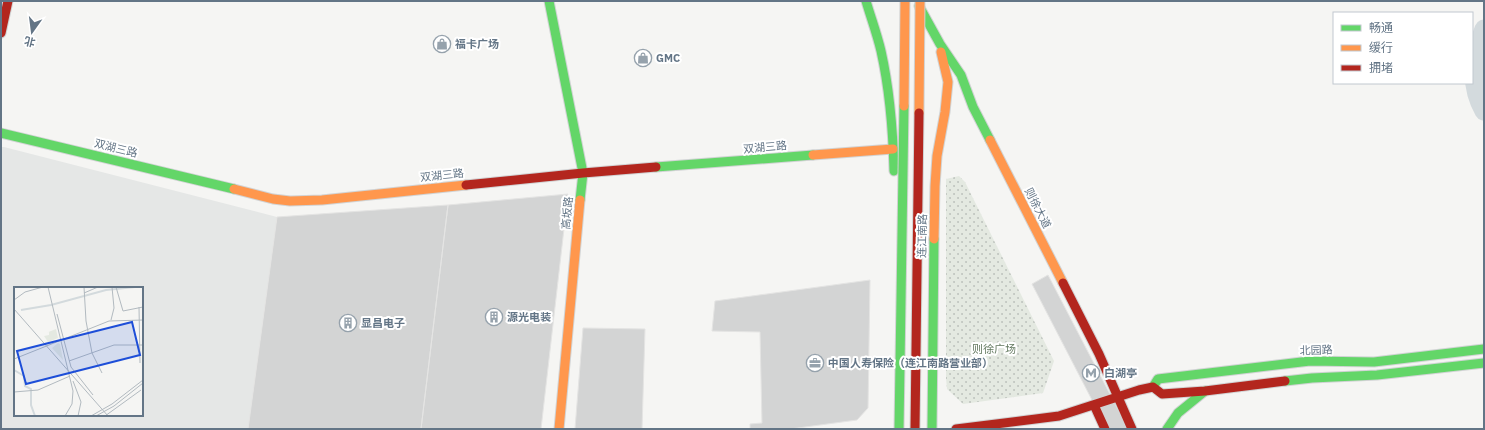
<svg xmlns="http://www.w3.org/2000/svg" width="1485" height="430" font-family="'IBM Plex Sans','Noto Sans SC',sans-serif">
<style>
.built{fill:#e5e7e6;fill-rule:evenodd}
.green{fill:url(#green-dots)}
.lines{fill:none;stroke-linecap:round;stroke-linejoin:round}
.river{stroke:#d3dadd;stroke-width:19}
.building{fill:#d3d4d4;stroke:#e4e4e3}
.fast-casing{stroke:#d1d3d4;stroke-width:11}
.slow-casing{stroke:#d1d3d4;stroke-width:11}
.jam-casing{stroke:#d1d3d4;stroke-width:11}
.fast{stroke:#63d668;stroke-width:9}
.slow{stroke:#ff974d;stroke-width:9}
.jam{stroke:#b3261e;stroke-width:9}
.fast-bridge-casing{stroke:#d1d2d2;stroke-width:11;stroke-linecap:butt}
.slow-bridge-casing{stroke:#d1d2d2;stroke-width:11;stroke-linecap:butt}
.jam-bridge-casing{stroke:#d1d2d2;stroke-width:11;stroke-linecap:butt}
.fast-bridge{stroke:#63d668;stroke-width:9}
.slow-bridge{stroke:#ff974d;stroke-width:9}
.jam-bridge{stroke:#b3261e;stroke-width:9}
.labels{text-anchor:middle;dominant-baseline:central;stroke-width:4;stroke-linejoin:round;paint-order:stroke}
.poi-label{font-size:11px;font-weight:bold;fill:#637586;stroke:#fff;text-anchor:start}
.street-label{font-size:11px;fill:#637586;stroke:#fff}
.park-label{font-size:11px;fill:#62785e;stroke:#fff}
.inset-river{fill:none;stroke:#d3dadd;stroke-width:2}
.inset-road{fill:none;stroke:#b2bac0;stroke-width:1}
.view{fill:#1d4ed8;fill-opacity:0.15;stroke:#1d4ed8;stroke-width:2}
.inset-edge{fill:none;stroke:#637586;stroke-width:2}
</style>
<defs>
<pattern id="green-dots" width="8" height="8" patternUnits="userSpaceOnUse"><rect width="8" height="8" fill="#e4e9e1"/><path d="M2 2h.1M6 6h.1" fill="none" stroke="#bcc1bc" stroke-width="1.8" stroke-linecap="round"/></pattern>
</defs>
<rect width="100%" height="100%" fill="#f5f5f3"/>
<!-- built -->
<path class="built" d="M1 147H4L277 217 248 429H1ZM15 288H142V415H15Z"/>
<!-- green -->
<path class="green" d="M959 176 965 182 1054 361 1043 393 963 404 947 389 946 378V179Z"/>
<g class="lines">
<!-- river -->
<path class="river" d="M1484 29C1473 56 1469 85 1484 111"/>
</g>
<!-- building -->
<path class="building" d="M568 194 541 429H421L448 205Z
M448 205 421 429H248L277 217Z
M1048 275 1128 429H1107L1032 284Z
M870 280 868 408 857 420 790 429H750V424L762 423 760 332 712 331 715 301Z
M583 328 645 329 642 429H575Z"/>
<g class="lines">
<defs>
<path id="fast" d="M549 1 583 173 580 200
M866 1C871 18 877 34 881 51 890 91 893 131 894 171
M919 6 940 44 961 75 973 107 990 140
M1 133 234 189
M656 167 813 155
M1285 381 1312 378 1377 375 1484 363
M1153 387 1158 379 1310 361 1374 362 1484 349
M932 429 934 239
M1167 429 1178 413 1205 391"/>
<path id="slow" d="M990 140 1063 283
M813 155 893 149
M234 189 273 199 290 201 322 200 466 185
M934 239 935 186 937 156 945 112 948 82 941 52
M559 429 580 200"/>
<path id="jam" d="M1 33 8 1
M466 185 583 173 656 167
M1063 283 1099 354 1132 429
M1094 405 1105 429
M956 429 1059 416 1139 390 1153 387 1162 394 1205 391 1285 381"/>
</defs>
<!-- fast casing -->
<use href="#fast" class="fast-casing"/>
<!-- slow casing -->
<use href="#slow" class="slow-casing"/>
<!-- jam casing -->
<use href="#jam" class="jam-casing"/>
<!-- fast -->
<use href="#fast" class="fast"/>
<!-- slow -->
<use href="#slow" class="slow"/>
<!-- jam -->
<use href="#jam" class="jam"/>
<defs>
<path id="fast-bridge" d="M899 429 904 106"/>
<path id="slow-bridge" d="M904 106 905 1
M919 113 920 1"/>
<path id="jam-bridge" d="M915 429 919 113"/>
</defs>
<!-- fast-bridge casing -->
<use href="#fast-bridge" class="fast-bridge-casing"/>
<!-- slow-bridge casing -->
<use href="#slow-bridge" class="slow-bridge-casing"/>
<!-- jam-bridge casing -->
<use href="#jam-bridge" class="jam-bridge-casing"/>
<!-- fast-bridge -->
<use href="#fast-bridge" class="fast-bridge"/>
<!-- slow-bridge -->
<use href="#slow-bridge" class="slow-bridge"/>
<!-- jam-bridge -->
<use href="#jam-bridge" class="jam-bridge"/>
</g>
<!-- icons -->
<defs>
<symbol id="shop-ring" viewBox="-11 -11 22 22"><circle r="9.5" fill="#fff" stroke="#96a2ac" stroke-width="1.5"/><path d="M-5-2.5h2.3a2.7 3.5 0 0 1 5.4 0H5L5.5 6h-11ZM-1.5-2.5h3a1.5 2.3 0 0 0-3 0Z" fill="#96a2ac"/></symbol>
<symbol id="building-ring" viewBox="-11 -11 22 22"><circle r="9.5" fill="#fff" stroke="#96a2ac" stroke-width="1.5"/><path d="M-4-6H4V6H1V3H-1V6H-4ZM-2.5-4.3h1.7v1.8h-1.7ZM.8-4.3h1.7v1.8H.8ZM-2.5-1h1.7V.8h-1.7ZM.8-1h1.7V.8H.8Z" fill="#96a2ac"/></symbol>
<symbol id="office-ring" viewBox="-11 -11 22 22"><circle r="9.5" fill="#fff" stroke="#96a2ac" stroke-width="1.5"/><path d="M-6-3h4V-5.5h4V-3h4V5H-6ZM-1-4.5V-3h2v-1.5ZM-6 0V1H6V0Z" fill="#96a2ac"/></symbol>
<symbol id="metro-ring" viewBox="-11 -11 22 22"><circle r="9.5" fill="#fff" stroke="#96a2ac" stroke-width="1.5"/><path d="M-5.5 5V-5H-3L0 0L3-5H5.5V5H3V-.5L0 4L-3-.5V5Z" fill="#96a2ac"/></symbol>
</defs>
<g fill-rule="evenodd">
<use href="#shop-ring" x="432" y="34" width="20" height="20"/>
<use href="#shop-ring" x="633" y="48" width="20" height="20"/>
<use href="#building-ring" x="484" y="307" width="20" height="20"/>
<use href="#building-ring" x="338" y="313" width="20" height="20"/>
<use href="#office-ring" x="805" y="353" width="20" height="20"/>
<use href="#metro-ring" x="1081" y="363" width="20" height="20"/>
</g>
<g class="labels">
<!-- poi labels -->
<g class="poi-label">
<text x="455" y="44">福卡广场</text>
<text x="656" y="58">GMC</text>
<text x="507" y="317">源光电装</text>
<text x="361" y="323">显昌电子</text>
<text x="828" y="363">中国人寿保险（连江南路营业部）</text>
<text x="1104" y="373">白湖亭</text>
</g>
<!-- street labels -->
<g class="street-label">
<text transform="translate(765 147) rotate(-5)">双湖三路</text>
<text transform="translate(116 148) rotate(14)">双湖三路</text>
<text transform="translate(442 175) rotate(-6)">双湖三路</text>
<text transform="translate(1038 208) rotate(63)">则徐大道</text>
<text transform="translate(567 213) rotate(-85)">高坂路</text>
<text transform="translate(922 236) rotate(-89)">连江南路</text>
<text transform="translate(1316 350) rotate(-2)">北园路</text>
</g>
<!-- park labels -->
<g class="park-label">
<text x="994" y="349">则徐广场</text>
</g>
</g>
<!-- overview -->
<g transform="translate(14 287)">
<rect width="129" height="129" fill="#f5f5f3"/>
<path d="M42 42 44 51 34 55 30 49 35 48V45L32 46ZM44 56 46 57 49 73 38 61Z" fill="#e4e9e1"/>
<path class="inset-river" d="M7 23 37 18 92 3 121 0M0 83 10 89 11 99 17 102V118L21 129"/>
<path class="inset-road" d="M34 0 59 104 58 117 51 129M70 0 72 34 78 66 88 86M102 0 109 24 129 20M70 6 84 0M0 13 11 5 29 0M125 20 126 76M0 22 94 129M43 27 57 80 79 108M97 33 100 21 98 0M0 72 95 34 129 33M55 74 100 58H129M59 94 67 115 64 129M0 105 24 103 56 89M77 129 98 117 129 93M82 129 100 119 129 96M91 129 127 103"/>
<path class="view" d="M118 35 126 68 12 97 3 64Z"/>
<rect width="129" height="129" class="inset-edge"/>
</g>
<!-- border -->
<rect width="1485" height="430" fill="none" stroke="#637586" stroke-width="4"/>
<!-- legend -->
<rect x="1333" y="12" width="140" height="72" fill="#ffffff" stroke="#c1c8cf"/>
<rect x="1341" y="25" width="20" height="6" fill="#63d668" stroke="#c1c8cf"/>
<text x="1369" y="32" font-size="12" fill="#637586">畅通</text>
<rect x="1341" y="45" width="20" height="6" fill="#ff974d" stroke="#c1c8cf"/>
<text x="1369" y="52" font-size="12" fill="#637586">缓行</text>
<rect x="1341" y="65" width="20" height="6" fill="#b3261e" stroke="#c1c8cf"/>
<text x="1369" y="72" font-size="12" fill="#637586">拥堵</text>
<!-- north arrow -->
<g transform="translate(32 32) rotate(194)" stroke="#ffffff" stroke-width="3" paint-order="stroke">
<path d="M0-3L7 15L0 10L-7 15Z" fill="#637586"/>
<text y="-6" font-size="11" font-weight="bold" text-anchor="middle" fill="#637586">北</text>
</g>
</svg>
